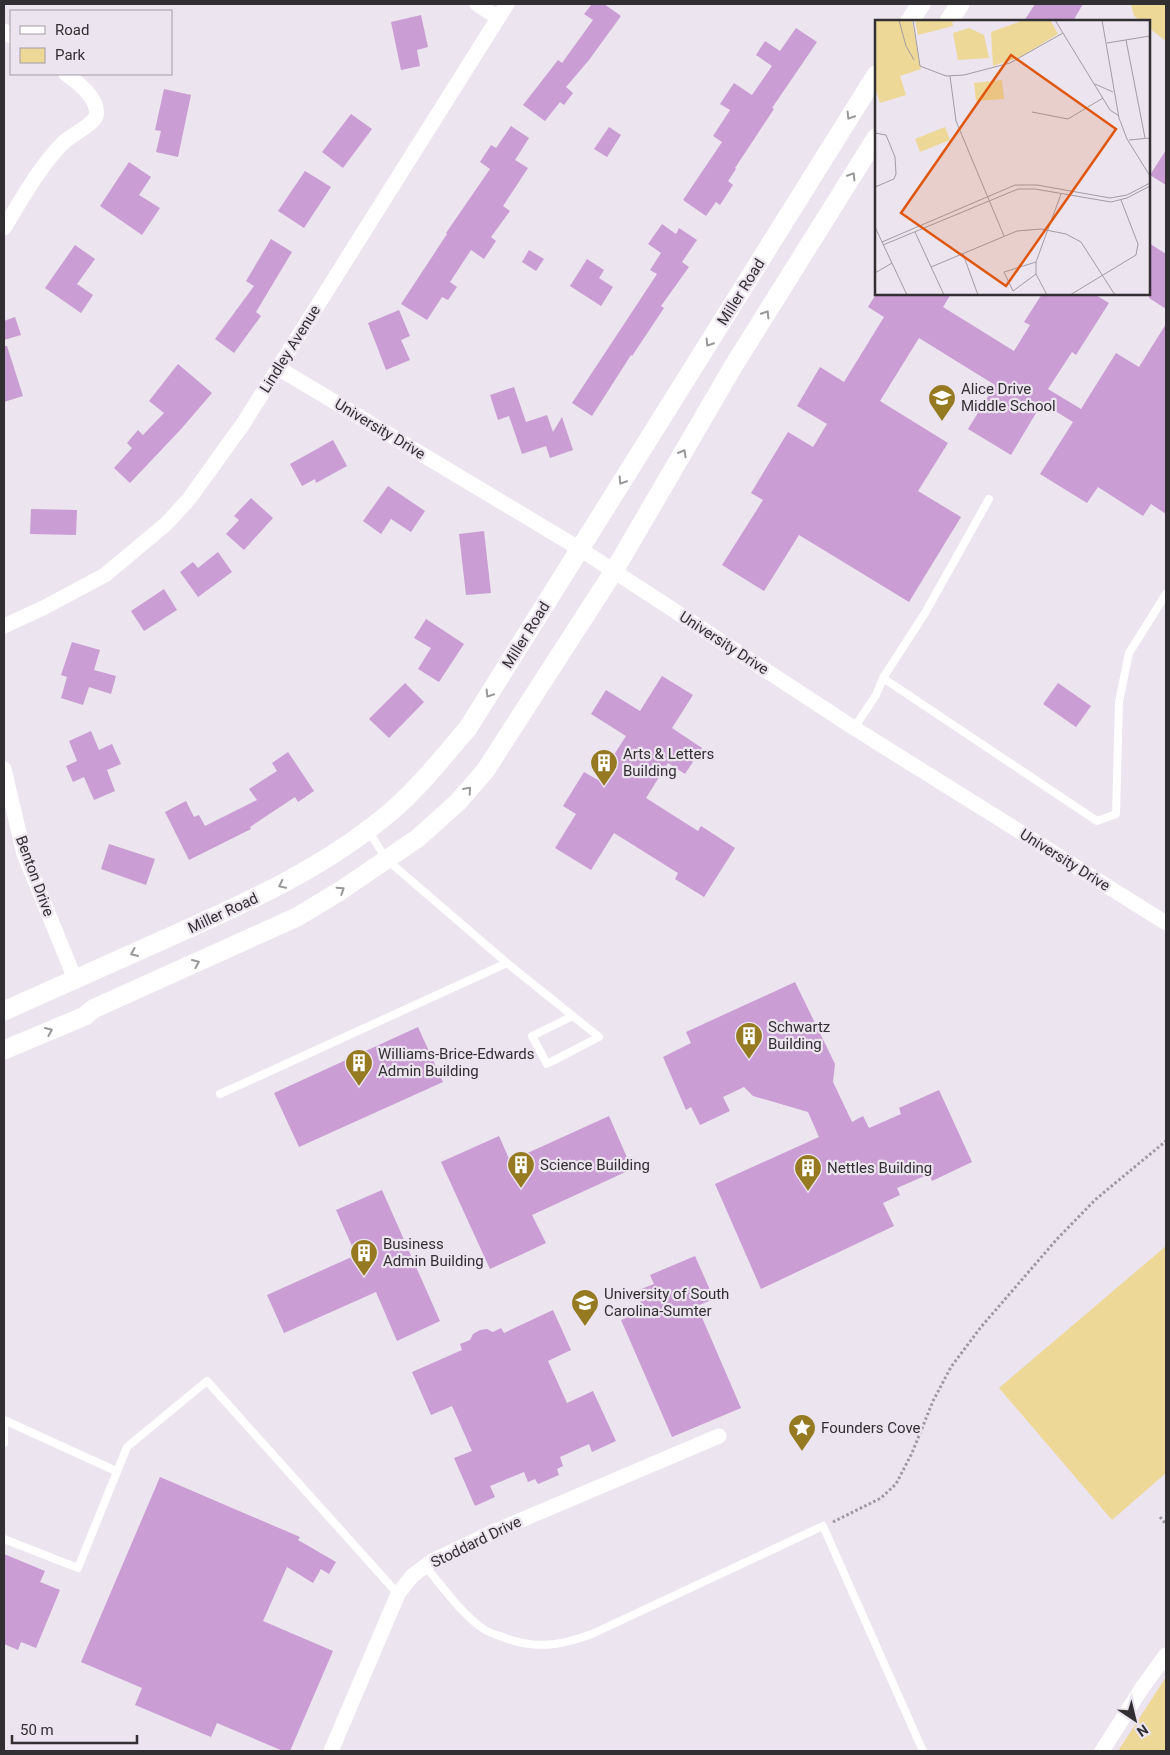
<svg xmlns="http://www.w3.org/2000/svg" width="1170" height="1755" font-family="Roboto,sans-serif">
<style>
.green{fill:#eed898}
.building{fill:#ca9dd4}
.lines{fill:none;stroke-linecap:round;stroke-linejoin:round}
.path{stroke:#9e99a0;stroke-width:3;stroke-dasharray:2.5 2.5;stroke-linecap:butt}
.service{stroke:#fff;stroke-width:8}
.minor{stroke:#fff;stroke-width:15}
.tertiary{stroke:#fff;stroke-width:19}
.oneway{stroke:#989799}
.labels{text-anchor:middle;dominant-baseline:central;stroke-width:4.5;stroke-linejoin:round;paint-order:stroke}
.street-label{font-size:15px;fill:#322f33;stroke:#ece4ee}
.poi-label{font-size:15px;fill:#322f33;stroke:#ece4ee;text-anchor:start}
.inset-road{fill:none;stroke:#a29ca3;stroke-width:1}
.view{fill:#df570e;fill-opacity:0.15;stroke:#df570e;stroke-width:2.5}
.inset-edge{fill:none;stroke:#322f33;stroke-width:2.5}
</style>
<rect width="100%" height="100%" fill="#ece4ee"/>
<!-- green -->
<path class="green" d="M1131 4H1166V41L1149 28V21H1141L1134 16Z
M1166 1246V1473L1112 1520 999 1388Z
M1166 1677V1751H1118Z"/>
<!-- building -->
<path class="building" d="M592 4H604L621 16 589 60 566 87 573 93 564 105 560 102 545 121 523 105 558 60 562 63 593 20 584 14Z
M1035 4H1083L1073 21H1024Z
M421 15 428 47 417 50 420 66 401 70 391 22Z
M796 28 817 42 772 108 774 109 768 118 735 168 736 169 728 181 733 185 720 205 716 202 706 216 683 200 722 142 713 136 730 110 720 104 734 83 752 95 772 66 756 55 765 41 780 51Z
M164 89 191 95 178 157 156 152 161 131 155 130Z
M351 114 372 129 343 168 322 152Z
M511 126 529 138 515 160 528 168 503 206 510 211 491 237 496 241 484 259 471 250 450 282 457 287 448 300 442 297 427 320 401 304 447 234 446 233 490 169 480 162 491 145 496 148Z
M609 127 621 135 607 157 594 149Z
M1166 150V185L1150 175Z
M129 162 151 177 139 195 160 208 142 235 100 206Z
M305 171 331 187 304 228 278 211Z
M662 224 676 234 679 228 697 240 682 262 689 267 661 306 664 308 632 356 631 355 592 416 572 403 657 274 650 270 661 253 648 244Z
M271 239 292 252 256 312 261 316 234 353 215 339 254 286 246 281Z
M1149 243 1166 254V309L1149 298Z
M75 245 95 259 77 284 93 295 81 313 45 288Z
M529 250 544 259 536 271 522 262Z
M587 259 604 270 599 278 613 287 601 306 570 286Z
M876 294H951L943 307 1014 351 1030 325 1024 322 1042 294H1094L1109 303 1076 355 1072 352 1048 389 1081 409 1116 353 1139 367 1166 324V514L1151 504 1143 516 1098 487 1087 503 1040 474 1073 422 1042 403 1011 455 968 429 995 385 919 338 880 401 948 443 918 491 961 517 909 602 799 535 764 591 722 565 763 500 751 493 788 432 813 447 827 424 797 406 820 367 844 382 884 317 868 307Z
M399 310 410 336 401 340 410 360 386 370 368 323Z
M15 317 21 335 4 340V321Z
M4 346H7L23 396 4 402Z
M178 364 212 393 182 428 130 483 114 468 132 448 127 443 138 430 143 435 164 413 149 401Z
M514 387 526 422 547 415 553 432 562 417 573 450 550 458 546 446 522 454 509 416 498 420 490 395Z
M333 440 347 466 316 483 315 479 302 486 290 464Z
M388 486 425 511 411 532 391 519 381 534 363 521Z
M251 498 273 518 244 550 226 534 239 520 234 516Z
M31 509 77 510 76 535 30 534Z
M484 531 491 593 466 595 459 534Z
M218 552 232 572 198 597 180 572 193 562 198 568Z
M164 589 177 610 144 631 131 611Z
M426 619 464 644 439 682 418 669 431 648 414 638Z
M72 642 100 650 94 670 116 676 111 694 89 687 83 705 61 698 67 677 61 675Z
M662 676 693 695 672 728 702 748 685 774 668 763 646 798 698 831 701 826 735 848 704 897 675 879 678 873 614 833 591 870 555 848 576 814 563 806 584 772 598 780 626 736 591 714 606 690 640 711Z
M405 683 424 702 389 738 369 719Z
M1058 683 1091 706 1076 727 1043 704Z
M91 731 99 750 112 744 121 764 107 770 115 791 94 800 84 777 73 782 66 766 77 761 69 741Z
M288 752 314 791 298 802 295 797 250 827 251 829 189 860 165 812 186 801 194 817 199 815 205 826 257 800 249 789 277 771 272 763Z
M109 844 155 859 146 885 101 869Z
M795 982 835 1064 833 1082 852 1122 863 1116 869 1128 901 1114 899 1108 939 1090 972 1162 932 1181 929 1174 897 1188 900 1195 883 1203 894 1226 761 1289 715 1184 819 1137 808 1112 753 1096 744 1087 723 1097 730 1111 700 1125 691 1107 686 1110 663 1057 691 1043 686 1032Z
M418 1027 443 1082 299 1147 274 1093Z
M609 1116 632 1169 532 1215 546 1243 490 1269 441 1162 499 1136 510 1161Z
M382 1190 440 1321 397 1341 376 1292 284 1333 267 1295 356 1255 336 1210Z
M695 1256 714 1299 697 1306 741 1408 672 1437 621 1320 644 1310 636 1291 654 1284 650 1275Z
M553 1310 571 1350 548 1361 567 1403 593 1391 616 1441 592 1452 589 1444 560 1457 563 1466 557 1469 559 1475 538 1484 535 1479 528 1482 524 1472 490 1486 495 1497 475 1506 454 1458 472 1451 452 1406 431 1415 412 1372 462 1350 460 1344 470 1340 473 1334 480 1330 487 1329 493 1332 501 1328 504 1333Z
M160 1477 300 1537 298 1540 336 1562 329 1574 321 1569 313 1583 287 1567 263 1621 333 1651 290 1751H283L217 1723 211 1737 135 1705 142 1688 81 1662Z
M4 1554 45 1571 40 1582 60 1590 36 1648 21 1642 18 1650 4 1644Z"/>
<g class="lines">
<!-- path -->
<path class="path" d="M1160 1517 1166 1524
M833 1522 881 1498 896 1484 912 1453 933 1401 951 1367 981 1327 1057 1239 1096 1199 1166 1141"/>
<!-- service -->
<path class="service" d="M883 678 1097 821 1116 814 1119 702 1129 653 1166 594
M854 728 876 695 883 678 925 613 989 499
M368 830 386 859 507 963 599 1037 547 1064 532 1036 573 1016
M220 1094 507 963
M4 1420 116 1471
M4 1427V1443
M4 1539 78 1568 127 1447 207 1381 398 1594
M425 1566C443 1587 460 1612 482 1628 487 1632 494 1634 500 1636 533 1650 560 1646 592 1634L823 1526 923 1751"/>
<!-- minor -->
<path class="minor" d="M477 4 498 18
M4 31 11 36
M4 228C22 199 39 167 63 143 71 135 93 125 96 116 100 100 78 82 66 74
M278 368 580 549 854 728 1166 923
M4 626 43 608 105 575 166 524 189 499 243 424 507 4
M4 769 24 854 75 979
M331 1751 398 1594 412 1576 432 1561 493 1532 719 1436
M1102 1751 1142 1688 1166 1655"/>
<!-- tertiary -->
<path class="tertiary" d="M910 21 921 4
M949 21 960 4
M4 1011C60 986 117 961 174 935 252 900 328 866 394 809 421 785 444 756 468 728L876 75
M4 1050 85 1016 93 1009 297 917 340 891 418 838 458 802 485 771 614 571 734 365 876 138"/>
</g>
<!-- one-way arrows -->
<defs><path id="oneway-chevron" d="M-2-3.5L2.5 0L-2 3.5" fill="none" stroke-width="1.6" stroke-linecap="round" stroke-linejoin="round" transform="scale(1.25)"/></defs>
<g class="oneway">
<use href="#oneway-chevron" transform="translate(850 116) rotate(122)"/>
<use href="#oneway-chevron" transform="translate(852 176) rotate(-58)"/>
<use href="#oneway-chevron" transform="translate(766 314) rotate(-58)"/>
<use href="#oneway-chevron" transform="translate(709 343) rotate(122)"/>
<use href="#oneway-chevron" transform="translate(683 453) rotate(-60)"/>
<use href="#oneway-chevron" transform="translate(622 481) rotate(122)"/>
<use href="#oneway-chevron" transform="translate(489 694) rotate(122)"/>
<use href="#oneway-chevron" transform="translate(468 790) rotate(-49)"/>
<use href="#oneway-chevron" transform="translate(282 885) rotate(154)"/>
<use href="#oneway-chevron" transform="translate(341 890) rotate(-33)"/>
<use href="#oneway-chevron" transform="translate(134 953) rotate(156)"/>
<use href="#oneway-chevron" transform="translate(196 963) rotate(-24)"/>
<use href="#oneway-chevron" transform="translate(49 1031) rotate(-23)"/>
</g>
<!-- icons -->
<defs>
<symbol id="school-pin" viewBox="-11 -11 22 30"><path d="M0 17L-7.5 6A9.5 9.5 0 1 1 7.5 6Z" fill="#957a21" stroke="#ece4ee"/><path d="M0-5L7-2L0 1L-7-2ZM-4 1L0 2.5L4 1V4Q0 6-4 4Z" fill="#fff"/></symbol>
<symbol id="building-pin" viewBox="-11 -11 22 30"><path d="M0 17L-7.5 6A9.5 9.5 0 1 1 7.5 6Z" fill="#957a21" stroke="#ece4ee"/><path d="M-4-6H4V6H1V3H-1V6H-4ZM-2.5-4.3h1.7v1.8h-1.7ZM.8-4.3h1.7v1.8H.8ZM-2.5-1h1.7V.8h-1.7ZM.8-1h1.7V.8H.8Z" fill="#fff"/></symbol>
<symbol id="university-pin" viewBox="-11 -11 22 30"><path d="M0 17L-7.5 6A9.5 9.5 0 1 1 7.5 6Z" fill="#957a21" stroke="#ece4ee"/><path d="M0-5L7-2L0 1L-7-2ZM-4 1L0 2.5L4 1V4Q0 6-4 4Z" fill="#fff"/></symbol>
<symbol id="sight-pin" viewBox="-11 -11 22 30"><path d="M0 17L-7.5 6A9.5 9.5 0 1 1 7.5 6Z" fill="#957a21" stroke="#ece4ee"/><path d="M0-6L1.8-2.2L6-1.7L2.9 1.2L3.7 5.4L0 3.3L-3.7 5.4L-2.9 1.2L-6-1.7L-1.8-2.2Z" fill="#fff"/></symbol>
</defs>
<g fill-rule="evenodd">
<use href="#school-pin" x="926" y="382" width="32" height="43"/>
<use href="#building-pin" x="588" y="747" width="32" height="43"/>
<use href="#building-pin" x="733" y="1020" width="32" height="43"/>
<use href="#building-pin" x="343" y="1047" width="32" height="43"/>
<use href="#building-pin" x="505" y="1149" width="32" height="43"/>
<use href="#building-pin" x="792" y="1152" width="32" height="43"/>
<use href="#building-pin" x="348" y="1237" width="32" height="43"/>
<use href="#university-pin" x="569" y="1287" width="32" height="43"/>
<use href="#sight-pin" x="786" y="1412" width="32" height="43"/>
</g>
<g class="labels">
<!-- street labels -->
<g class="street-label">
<text transform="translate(741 292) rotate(-58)">Miller Road</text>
<text transform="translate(290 349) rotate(-58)">Lindley Avenue</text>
<text transform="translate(380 429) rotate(31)">University Drive</text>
<text transform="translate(526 635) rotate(-58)">Miller Road</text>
<text transform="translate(724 643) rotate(33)">University Drive</text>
<text transform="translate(1065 860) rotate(32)">University Drive</text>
<text transform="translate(35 876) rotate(70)">Benton Drive</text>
<text transform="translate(223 913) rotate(-25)">Miller Road</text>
<text transform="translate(476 1542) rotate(-26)">Stoddard Drive</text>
</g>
<!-- poi labels -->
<g class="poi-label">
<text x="961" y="389">Alice Drive<tspan x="961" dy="17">Middle School</tspan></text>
<text x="623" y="754">Arts &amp; Letters<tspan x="623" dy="17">Building</tspan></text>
<text x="768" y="1027">Schwartz<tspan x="768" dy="17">Building</tspan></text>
<text x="378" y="1054">Williams-Brice-Edwards<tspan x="378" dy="17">Admin Building</tspan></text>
<text x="540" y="1165">Science Building</text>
<text x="827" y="1168">Nettles Building</text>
<text x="383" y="1244">Business<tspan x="383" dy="17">Admin Building</tspan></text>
<text x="604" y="1294">University of South<tspan x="604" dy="17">Carolina-Sumter</tspan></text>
<text x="821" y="1428">Founders Cove</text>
</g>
</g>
<!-- overview -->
<g transform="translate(875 20)">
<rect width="275" height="275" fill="#ece4ee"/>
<path d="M37 0 46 49 25 56 31 75 5 83 0 68V1ZM85 0 77 2 78 6 43 15 40 0ZM149 0H175L183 14 147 36 118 46 116 12ZM94 8 109 15 114 38 83 40 78 13ZM127 60 129 79 101 81 99 63ZM70 107 75 120 45 132 40 119Z" fill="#eed898"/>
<path class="inset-road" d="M24 0 31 26 39 40M38 0 45 46 71 56 89 55 135 43 188 13M180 0 235 90 244 96M227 0 244 98 252 119 275 156M251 20 270 118M232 23 275 16M75 56 81 101 129 216M220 64 238 72M157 92 193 99 228 78M0 113 11 115 20 137 21 154 19 159 0 167M254 120 275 118M0 207 32 275M40 212 69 275M7 222 140 165H162L235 178 252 175 275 163M8 225 143 169H160L236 182 252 178 275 166M88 234 103 275M161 242 129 252 138 271 161 254M56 247 142 211 166 209 191 214 206 222 240 275M0 253 17 243M172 275 161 254V242L186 174M195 275 261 235 263 224 246 180"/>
<path class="view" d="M136 35 241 109 131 266 26 193Z"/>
<rect width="275" height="275" class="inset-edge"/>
</g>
<!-- border -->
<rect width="1170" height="1755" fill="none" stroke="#322f33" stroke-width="10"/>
<!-- legend -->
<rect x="10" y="10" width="162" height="65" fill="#ece4ee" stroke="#a29ca3"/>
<rect x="20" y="26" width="25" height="8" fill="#ffffff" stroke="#a29ca3"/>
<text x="55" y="35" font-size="15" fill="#322f33">Road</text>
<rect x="20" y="48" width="25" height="15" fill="#eed898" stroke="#a29ca3"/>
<text x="55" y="60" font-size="15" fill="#322f33">Park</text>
<!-- north arrow -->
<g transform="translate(1135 1720) rotate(145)" stroke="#ece4ee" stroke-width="4" paint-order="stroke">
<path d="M0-4L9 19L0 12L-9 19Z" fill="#322f33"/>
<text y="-8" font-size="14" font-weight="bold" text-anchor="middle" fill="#322f33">N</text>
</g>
<!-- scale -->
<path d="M12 1735v8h125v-8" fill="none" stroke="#322f33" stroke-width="2.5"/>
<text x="20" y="1735" font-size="15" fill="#322f33" stroke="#ece4ee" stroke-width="4" paint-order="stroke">50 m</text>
</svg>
